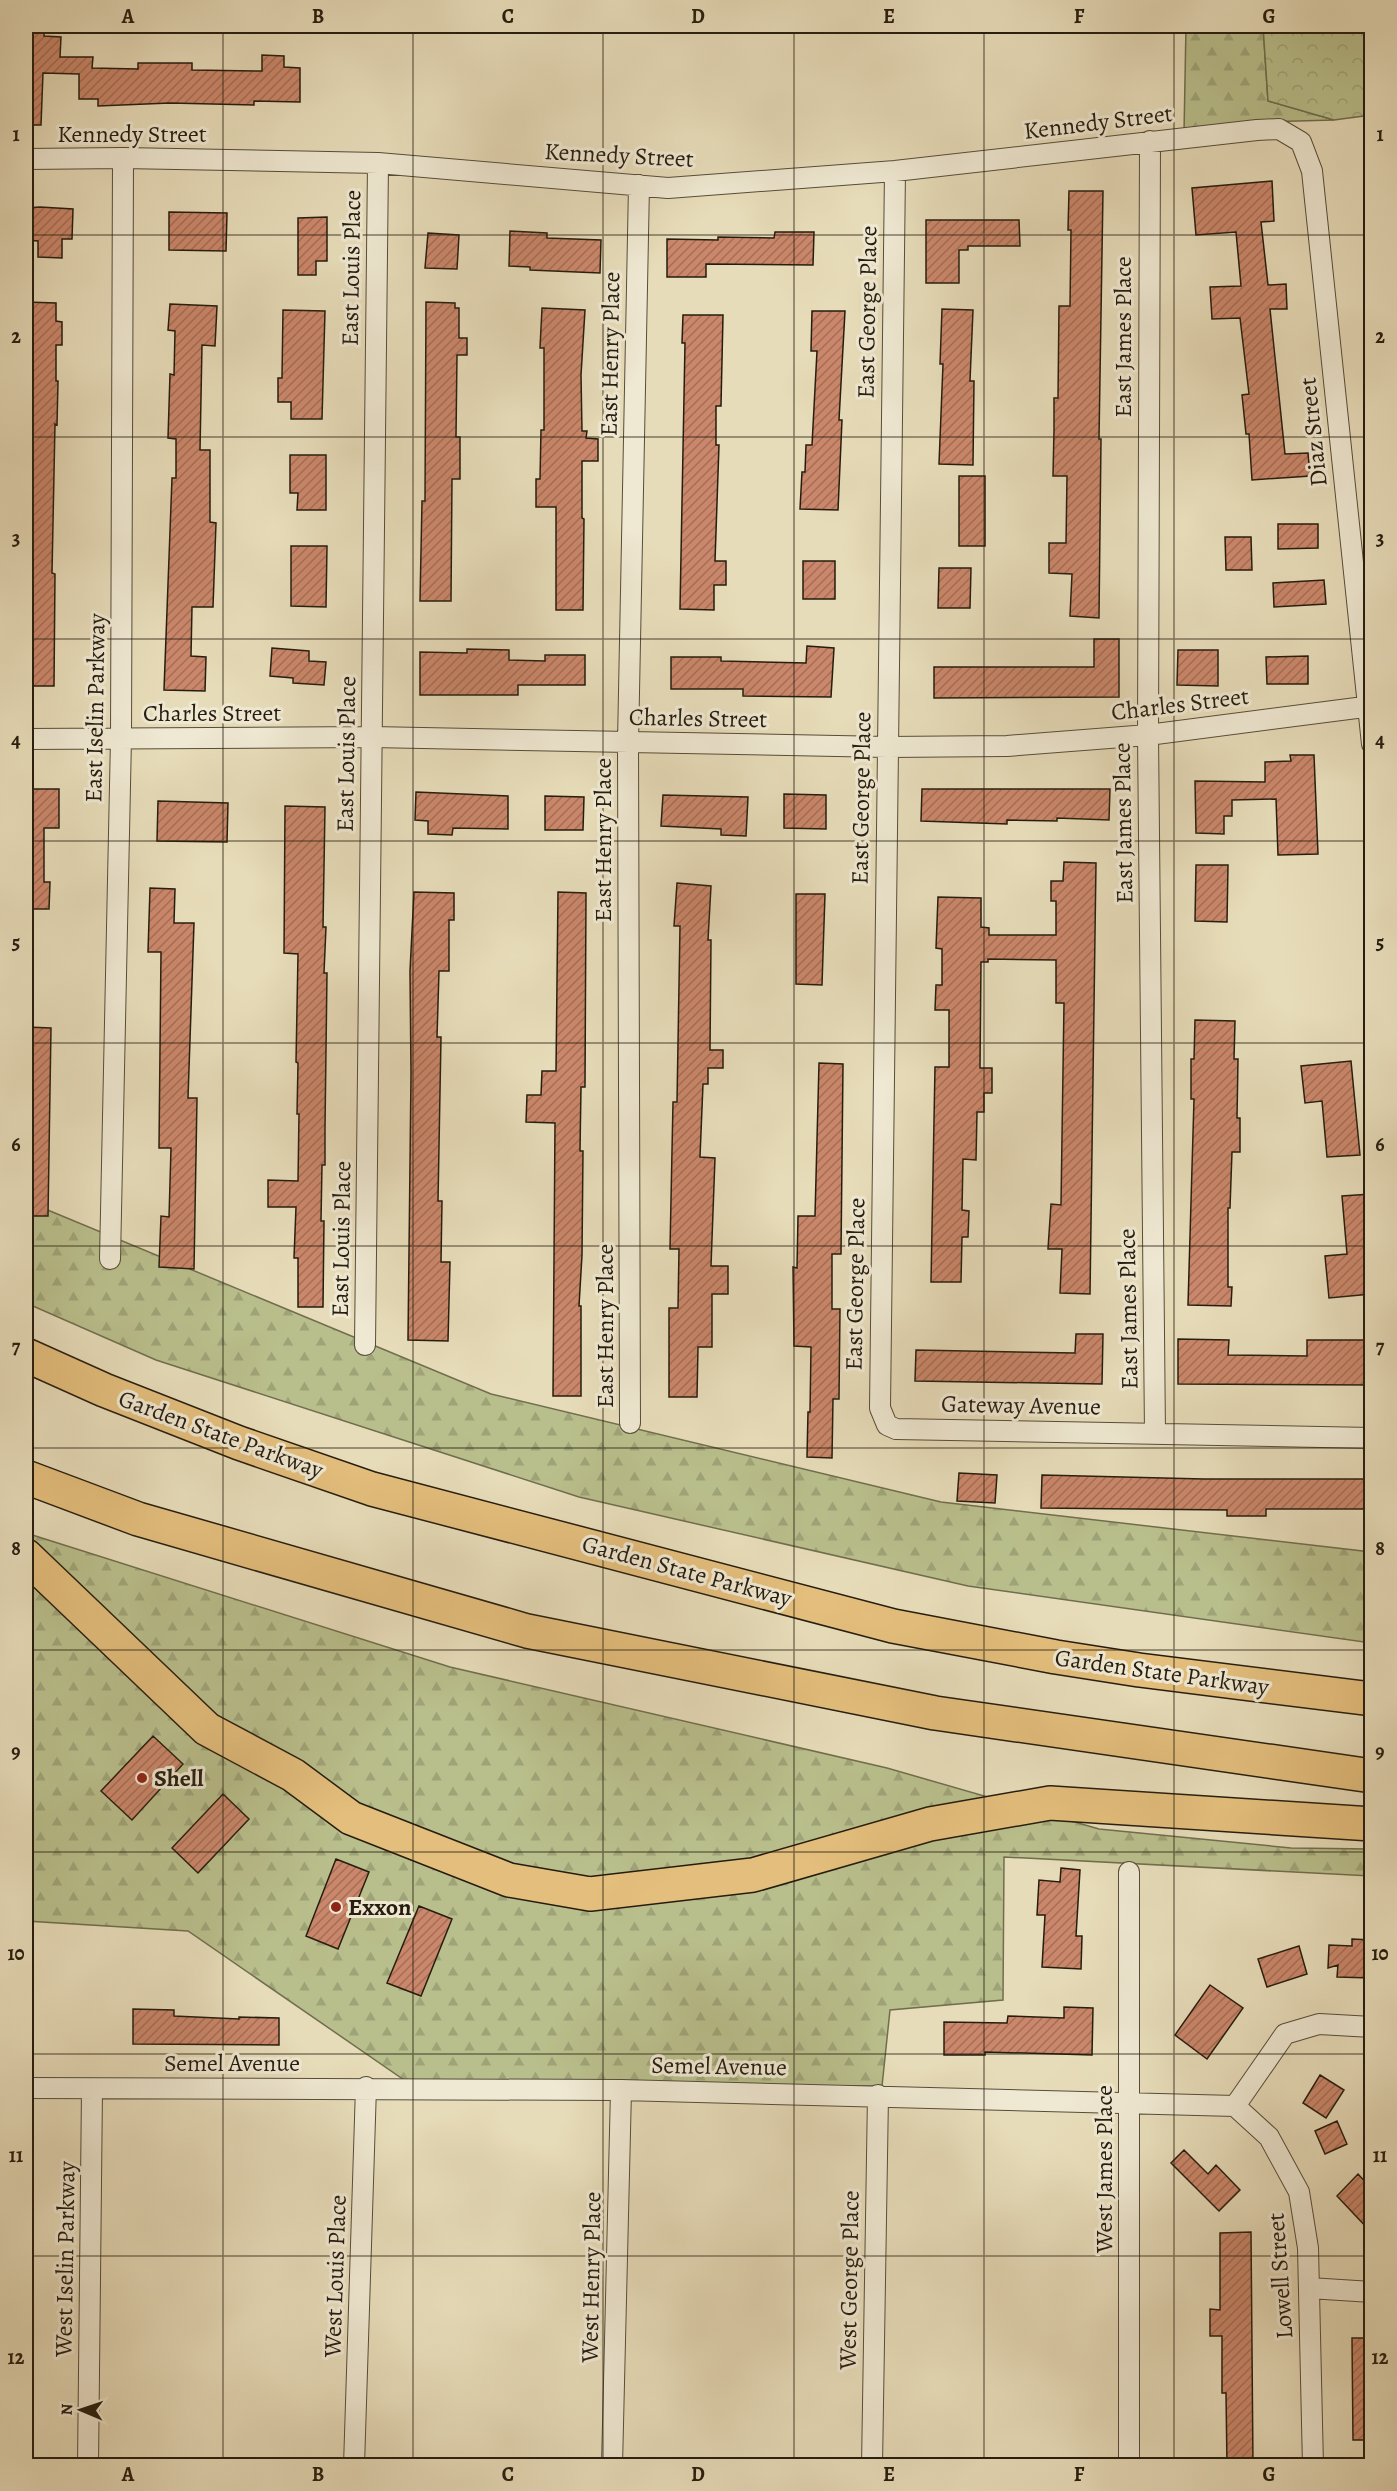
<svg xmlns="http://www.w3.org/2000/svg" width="1397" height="2491" font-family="Alegreya,serif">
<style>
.forest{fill:url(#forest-firs);stroke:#706e4e;stroke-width:1.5}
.park{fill:url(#park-crowns);stroke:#706e4e;stroke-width:1.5}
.building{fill:url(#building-hatch);stroke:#261d0f;stroke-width:1.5}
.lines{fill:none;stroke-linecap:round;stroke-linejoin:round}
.minor-casing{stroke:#564d3a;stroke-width:22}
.motorway-casing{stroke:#261d0f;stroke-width:36}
.minor{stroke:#efe8d2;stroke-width:20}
.motorway{stroke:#e4be7c;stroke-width:33}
.grid{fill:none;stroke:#261d0f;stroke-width:1.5;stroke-opacity:0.55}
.poi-dot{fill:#8f2418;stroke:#efe8d2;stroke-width:2}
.labels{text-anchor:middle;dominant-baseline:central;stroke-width:6;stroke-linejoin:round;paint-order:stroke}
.street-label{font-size:24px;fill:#261d0f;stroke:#efe8d2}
.poi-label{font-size:24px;font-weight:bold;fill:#261d0f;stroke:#efe8d2;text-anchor:start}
.neatline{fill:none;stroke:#261d0f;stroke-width:2}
.grid-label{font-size:20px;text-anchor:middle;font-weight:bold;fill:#261d0f}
</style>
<defs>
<pattern id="forest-firs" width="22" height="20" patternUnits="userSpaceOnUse" patternTransform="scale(1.5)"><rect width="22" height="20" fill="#b9bf8c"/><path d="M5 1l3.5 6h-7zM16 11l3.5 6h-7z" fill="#9fa478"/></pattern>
<pattern id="park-crowns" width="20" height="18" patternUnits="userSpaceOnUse" patternTransform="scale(1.5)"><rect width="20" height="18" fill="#b9bf8c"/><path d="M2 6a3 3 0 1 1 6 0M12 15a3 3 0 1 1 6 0" fill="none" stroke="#9fa478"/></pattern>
<pattern id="building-hatch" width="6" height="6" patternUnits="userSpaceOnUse" patternTransform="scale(1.5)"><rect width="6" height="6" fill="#cb876b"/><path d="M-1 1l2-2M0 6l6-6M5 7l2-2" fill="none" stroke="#a56e56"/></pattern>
</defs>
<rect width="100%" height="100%" fill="#e7dcb9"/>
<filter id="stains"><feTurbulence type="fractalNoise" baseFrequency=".00333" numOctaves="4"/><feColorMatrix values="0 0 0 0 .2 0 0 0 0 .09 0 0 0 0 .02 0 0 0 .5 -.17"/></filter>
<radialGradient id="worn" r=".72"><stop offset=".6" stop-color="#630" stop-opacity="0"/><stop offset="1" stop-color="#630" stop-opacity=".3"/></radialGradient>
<!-- forest -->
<path class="forest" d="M385 26H608L612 33Z
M1186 26H1263L1268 101 1334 120 1256 122 1184 133Z
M26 1201 491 1394 941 1502 1371 1552V1643L968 1586 579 1497 156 1360 26 1303Z
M26 1533 450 1667 887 1768 1099 1829 1291 1848 1371 1849V1876L1004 1857 1003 2000 890 2010 882 2086 410 2084 188 1931 26 1921Z"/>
<!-- park -->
<path class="park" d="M1263 26H1371V115L1334 120 1268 101Z"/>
<!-- building -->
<path class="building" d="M26 26H45L44 36 61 37 60 57H93L92 68 138 69V63H192V70L262 71V55L284 56V67L300 68V102L254 101V105L170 103 98 106V99H79V74L43 73 41 125H26Z
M1272 181 1274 221 1261 222 1268 285 1286 284 1287 309H1270L1285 454 1308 453 1310 476 1252 480 1249 434H1246L1242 395 1249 394 1240 318 1212 319 1210 287 1241 286 1236 232 1196 235 1192 188Z
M1069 191H1103L1099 439H1101L1099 618 1070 616 1072 574 1049 573V543H1066L1067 476H1053L1054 430V398H1058L1059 306H1070L1071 230H1068Z
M40 207 73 209 72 239H62V258L38 257V241L26 240V208Z
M169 212 227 213 226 251 169 250Z
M327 217V261H316V275H298V218Z
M926 220H1019L1020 246H968V250H959V283H926Z
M510 231 547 233V238L601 240 600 273 530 270V267L509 266Z
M775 232H814L813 265 706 264V277H667V239L718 240V237L774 238Z
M428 233 459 235 457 269 425 268Z
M26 302 56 303V321L62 322V345H56V381H58L57 425 55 424 52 573 55 574 54 686H26Z
M426 302 455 303V308H459V338H467V355H457L456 437H460V479H452L451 601H420L422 501H425Z
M170 304 217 306 215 346 202 345 200 450H210V522L216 523 213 607H192L191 656 206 657 205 691 164 690 172 478H176V439L168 438 170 374 174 375 175 331 168 330Z
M542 308 585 310 581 375 582 431H587L586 438 598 439V461H582V518L584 519 583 610H556V507H536V479H540L541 430H544V348H540Z
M942 309 973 310 970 381H974L973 465 939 464 943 364H940Z
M283 310 325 311 322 419H291V402H278V378H282Z
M812 311H845L839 420H842L838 510 800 509 802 472H805L806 445H812L817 351H811Z
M683 315H723L721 406H716V445H719L715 561H726V585H714V610L680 609 685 343H682Z
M290 455H326V510H297L298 493H290Z
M959 476H985V546H959Z
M1278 524H1318V548L1278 549Z
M1225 537H1251L1252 570H1226Z
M291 546H327L326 607 291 606Z
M803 561H835V599H803Z
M939 568H971L970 608H938Z
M1324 580 1326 604 1274 607 1273 583Z
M1094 639H1119V697L934 698V667H1094Z
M807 646 834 648 831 697 743 696V689H671V657H721V661L806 663Z
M272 648 309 651V661L326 662 324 685 293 683V678L270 676Z
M467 649 509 650V660L545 661V655H585V685H518V695H420V652L467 653Z
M1178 650H1218V686L1177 685Z
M1308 656V684H1267L1266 657Z
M1290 755H1314L1318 854 1278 855 1276 799 1232 800V816H1224V834L1196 833 1195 781 1265 782V762L1291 761Z
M26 789H59V828H44V882H50L49 909H26Z
M922 789H1110L1109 820 1057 818V821L1007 820V824L921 821Z
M416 792 508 796V829L453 828 452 835 428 834V821L415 820Z
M784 794 826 795V829L784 828Z
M663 795 748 797 746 836 721 835V829L661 826Z
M545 796 584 797 583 830H545Z
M158 801 228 803 227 842 157 841Z
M285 806 325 807 323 927H326L324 973H327L325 1128V1165H322L321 1221H324L323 1307H298V1258H294L296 1207H268V1180L298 1181 299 1114H297L298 1063 296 1062 298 954 284 953Z
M1064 862 1096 863 1090 1294 1060 1293 1062 1249H1048L1051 1204 1061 1205 1064 1003H1056V960L988 959V962H981L980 1068H992V1093H984V1112H977L976 1160 963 1159 962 1210 969 1211 968 1237H962L961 1282H931L935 1067H949V1010H935L936 985H942V949L936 948 938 897 981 898V927L989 928V935H1056V901H1051V881H1063Z
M1196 865H1228L1227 922 1195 921Z
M677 883 711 886 708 940H711L710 1050H723V1068H708V1084H703L700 1157 715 1158 711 1266H728V1294H712V1347H698L697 1397H669V1308H678L679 1249H670L673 1102H677L680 926H674Z
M150 888 175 889 174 923H194L188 1098H197L194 1269 159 1267 161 1216 169 1217 171 1148H159L161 952H148Z
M414 892 454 893V920H449V971H439L437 1037H441L438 1201H442L441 1262H450L448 1341 408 1340 411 1074 410 971Z
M558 892 586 893 585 1087H581L580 1151H583L582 1255 579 1306H581V1396H553L555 1123 526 1122 527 1095H541L542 1071H556Z
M796 894H825L822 985 796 984Z
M1195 1020 1235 1021 1234 1059H1238L1237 1118H1240V1152H1232L1230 1208H1228V1287H1232L1231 1306 1188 1305 1194 1099H1191V1059H1194Z
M26 1027 51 1028 48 1216H26Z
M1351 1061 1360 1155 1327 1157 1322 1101 1305 1103 1301 1066Z
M819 1063 843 1064 841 1254H832V1309H840L839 1399H833L832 1458 807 1457 808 1412H810L811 1347 794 1346 793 1267 797 1268 798 1216H815Z
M1371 1194V1224H1366L1371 1294 1329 1298 1325 1256 1347 1254 1342 1196Z
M1076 1334H1103L1102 1384 915 1381 916 1350 1075 1353Z
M1178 1339 1229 1340 1228 1355 1307 1356V1340H1371V1385L1178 1384Z
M959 1473 997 1475 995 1503 957 1501Z
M1042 1475 1204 1479H1371V1509H1266V1516H1227V1510L1041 1508Z
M153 1736 183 1764 132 1820 101 1791Z
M223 1794 249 1819 198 1873 172 1848Z
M336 1859 369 1872 338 1949 306 1936Z
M1061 1868 1080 1870 1076 1936H1082L1081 1969 1042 1967 1045 1915H1037L1039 1880 1060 1882Z
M419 1906 452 1919 421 1996 387 1983Z
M1352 1939 1371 1940V1978L1337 1977 1338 1965 1328 1968 1329 1945 1352 1946Z
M1299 1946 1307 1974 1267 1987 1258 1959Z
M1210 1985 1243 2008 1207 2059 1175 2035Z
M1064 2007 1093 2008 1092 2055 985 2052V2055H944V2022L1007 2023 1008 2016 1064 2018Z
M133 2009 174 2010V2016L239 2019V2017L279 2018V2045L133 2044Z
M1320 2075 1344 2090 1326 2118 1303 2103Z
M1337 2121 1347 2144 1325 2154 1315 2131Z
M1184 2150 1208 2174 1216 2165 1240 2190 1219 2211 1171 2163Z
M1358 2174 1371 2188V2232L1337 2196Z
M1251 2232 1253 2466H1227L1226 2393H1222V2336H1210V2309L1220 2310V2233Z
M1352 2338H1371V2440H1353Z"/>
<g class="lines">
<defs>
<path id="minor" d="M1150 141 1148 735 1155 1433
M26 159 123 158 378 163 668 188 895 171 1257 130 1279 129 1301 142 1312 171 1372 744
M895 171 880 1408 887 1425 896 1429 1372 1438
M26 739 372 737 887 747 1007 746 1148 735 1372 706
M110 1259 121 738 123 158
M365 1345 378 163
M630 1423 628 743 639 185
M26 2088 621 2090 1235 2106
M1235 2106 1269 2137 1299 2192 1308 2248 1313 2466
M1235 2106 1285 2034 1319 2024 1372 2027
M1309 2288 1372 2292
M88 2466 92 2089
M354 2466 366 2087
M612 2466 621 2090
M872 2466 878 2095
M1129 2466V1872"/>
<path id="motorway" d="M26 1355 104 1390 239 1443 372 1489 893 1626 1056 1657 1139 1670 1372 1699
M26 1477 138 1519 527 1631 935 1713 1372 1776
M26 1556 207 1729 293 1775 351 1818 509 1880 590 1894 753 1875 930 1824 1050 1803 1372 1824"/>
</defs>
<!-- minor casing -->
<use href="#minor" class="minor-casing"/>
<!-- motorway casing -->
<use href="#motorway" class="motorway-casing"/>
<!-- minor -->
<use href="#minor" class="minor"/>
<!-- motorway -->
<use href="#motorway" class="motorway"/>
</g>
<!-- grid -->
<path class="grid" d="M223 26V2466M413 26V2466M603 26V2466M794 26V2466M984 26V2466M1174 26V2466M26 235H1372M26 437H1372M26 639H1372M26 841H1372M26 1043H1372M26 1246H1372M26 1448H1372M26 1650H1372M26 1852H1372M26 2054H1372M26 2256H1372"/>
<!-- markers -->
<g class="poi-dot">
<circle cx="142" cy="1778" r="6"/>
<circle cx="336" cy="1907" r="6"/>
</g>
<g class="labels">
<!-- street labels -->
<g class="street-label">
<text transform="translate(1098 122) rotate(-7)">Kennedy Street</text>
<text x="132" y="134">Kennedy Street</text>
<text transform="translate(619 155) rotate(3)">Kennedy Street</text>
<text transform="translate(351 268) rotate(-89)">East Louis Place</text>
<text transform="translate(867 312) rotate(-89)">East George Place</text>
<text transform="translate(1123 337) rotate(-90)">East James Place</text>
<text transform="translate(610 354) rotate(-89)">East Henry Place</text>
<text transform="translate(1313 432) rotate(-96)">Diaz Street</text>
<text transform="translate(1180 704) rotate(-7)">Charles Street</text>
<text transform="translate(95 708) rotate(-89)">East Iselin Parkway</text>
<text x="212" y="713">Charles Street</text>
<text transform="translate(698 718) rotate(1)">Charles Street</text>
<text transform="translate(346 754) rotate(-89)">East Louis Place</text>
<text transform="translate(861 798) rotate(-89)">East George Place</text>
<text transform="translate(1123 823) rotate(-91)">East James Place</text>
<text transform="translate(603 840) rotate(-90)">East Henry Place</text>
<text transform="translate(341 1239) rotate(-89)">East Louis Place</text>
<text transform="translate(855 1284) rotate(-89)">East George Place</text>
<text transform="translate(1128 1309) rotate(-91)">East James Place</text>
<text transform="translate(605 1326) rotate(-90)">East Henry Place</text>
<text transform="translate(1021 1405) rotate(1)">Gateway Avenue</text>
<text transform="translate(221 1434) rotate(20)">Garden State Parkway</text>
<text transform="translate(687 1571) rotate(15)">Garden State Parkway</text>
<text transform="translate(1162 1672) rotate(8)">Garden State Parkway</text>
<text x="232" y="2063">Semel Avenue</text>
<text transform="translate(719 2066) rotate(1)">Semel Avenue</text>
<text transform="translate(1104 2169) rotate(-90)">West James Place</text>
<text transform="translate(65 2259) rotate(-89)">West Iselin Parkway</text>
<text transform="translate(335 2276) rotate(-88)">West Louis Place</text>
<text transform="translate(1280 2276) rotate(-94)">Lowell Street</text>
<text transform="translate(591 2277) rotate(-89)">West Henry Place</text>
<text transform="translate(849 2280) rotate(-89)">West George Place</text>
</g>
<!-- poi labels -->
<g class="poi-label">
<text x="154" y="1778">Shell</text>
<text x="348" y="1907">Exxon</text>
</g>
</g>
<!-- margin -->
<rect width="1397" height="2491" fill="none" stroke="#e7dcb9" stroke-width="66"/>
<!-- north arrow -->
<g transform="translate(81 2410) rotate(272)" stroke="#efe8d2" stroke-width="4.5" paint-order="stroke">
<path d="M0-4.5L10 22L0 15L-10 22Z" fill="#261d0f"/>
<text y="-9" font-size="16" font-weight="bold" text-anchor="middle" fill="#261d0f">N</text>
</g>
<rect x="33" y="33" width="1331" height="2425" class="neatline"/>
<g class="grid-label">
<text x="128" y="23">A</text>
<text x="318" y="23">B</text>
<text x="508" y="23">C</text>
<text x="698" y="23">D</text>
<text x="889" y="23">E</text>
<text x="1079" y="23">F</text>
<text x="1269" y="23">G</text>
<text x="16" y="141">1</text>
<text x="1380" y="141">1</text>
<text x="16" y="343">2</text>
<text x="1380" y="343">2</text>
<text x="16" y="545">3</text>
<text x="1380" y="545">3</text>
<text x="16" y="747">4</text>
<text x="1380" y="747">4</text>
<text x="16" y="949">5</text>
<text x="1380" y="949">5</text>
<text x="16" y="1151">6</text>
<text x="1380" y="1151">6</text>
<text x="16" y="1353">7</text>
<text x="1380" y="1353">7</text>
<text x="16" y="1555">8</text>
<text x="1380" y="1555">8</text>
<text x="16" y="1758">9</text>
<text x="1380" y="1758">9</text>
<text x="16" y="1960">10</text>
<text x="1380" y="1960">10</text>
<text x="16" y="2162">11</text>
<text x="1380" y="2162">11</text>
<text x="16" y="2364">12</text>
<text x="1380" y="2364">12</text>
<text x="128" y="2481">A</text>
<text x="318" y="2481">B</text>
<text x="508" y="2481">C</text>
<text x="698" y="2481">D</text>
<text x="889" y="2481">E</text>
<text x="1079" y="2481">F</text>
<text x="1269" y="2481">G</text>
</g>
<rect width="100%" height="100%" filter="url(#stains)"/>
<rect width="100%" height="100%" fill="url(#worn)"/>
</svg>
